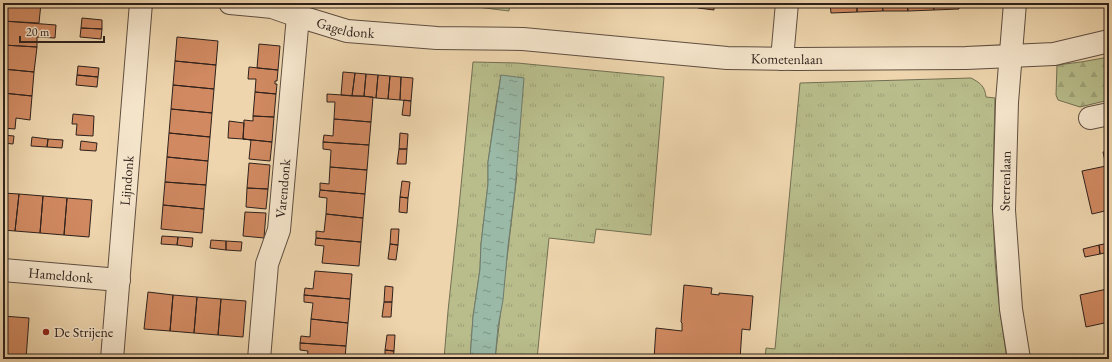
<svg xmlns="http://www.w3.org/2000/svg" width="1112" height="362" font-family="'EB Garamond',serif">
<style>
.grass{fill:url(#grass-tufts);stroke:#736f53}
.forest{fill:url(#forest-firs);stroke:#736f53}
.water{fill:url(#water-ripples);stroke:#6f7c6e}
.building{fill:#d08961;stroke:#2e211b}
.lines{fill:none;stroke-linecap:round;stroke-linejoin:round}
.minor-casing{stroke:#5e4e40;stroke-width:24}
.minor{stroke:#f4e4ca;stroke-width:22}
.poi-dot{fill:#8f2418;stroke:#f4e4ca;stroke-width:1.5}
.labels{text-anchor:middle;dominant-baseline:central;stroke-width:3;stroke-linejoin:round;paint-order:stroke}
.street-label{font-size:14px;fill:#2e211b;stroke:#f4e4ca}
.poi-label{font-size:14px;fill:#2e211b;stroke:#f4e4ca;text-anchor:start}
</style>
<defs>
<pattern id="grass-tufts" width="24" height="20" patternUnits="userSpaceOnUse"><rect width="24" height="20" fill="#b8bd8b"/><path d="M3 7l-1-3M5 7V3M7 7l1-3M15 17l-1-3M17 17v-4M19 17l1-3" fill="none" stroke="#9ea277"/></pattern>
<pattern id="forest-firs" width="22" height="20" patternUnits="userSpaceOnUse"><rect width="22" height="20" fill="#b8bd8b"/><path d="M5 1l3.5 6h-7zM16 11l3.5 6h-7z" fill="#9ea277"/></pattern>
<pattern id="water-ripples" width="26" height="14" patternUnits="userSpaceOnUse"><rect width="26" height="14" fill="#9ab9a6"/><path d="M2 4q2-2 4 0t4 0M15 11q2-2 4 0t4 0" fill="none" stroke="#7e9686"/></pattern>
</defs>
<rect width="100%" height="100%" fill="#eed5ad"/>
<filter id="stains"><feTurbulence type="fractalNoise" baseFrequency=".005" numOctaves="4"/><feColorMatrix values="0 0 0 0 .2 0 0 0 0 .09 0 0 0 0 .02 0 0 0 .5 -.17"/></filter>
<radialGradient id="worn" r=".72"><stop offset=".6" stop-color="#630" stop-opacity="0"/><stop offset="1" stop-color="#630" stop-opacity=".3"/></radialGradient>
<!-- grass -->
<path class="grass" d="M475 3H510L509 11 477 7Z
M473 62 517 63 664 77 651 235 596 229 594 243 549 238 537 359H495L517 174 501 75 495 112 488 162V184L481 244 480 269 473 317 470 359H444L448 311 458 217Z
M971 78C981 83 985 87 986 97L995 98C994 145 992 191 994 238 995 279 1001 319 1007 359H765L766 348 775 349 800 83Z"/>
<!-- forest -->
<path class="forest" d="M1109 57V100L1080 107 1058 100 1056 95 1057 65 1081 62Z"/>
<!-- water -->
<path class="water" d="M501 75 524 78 515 190 508 246 503 300 498 327 495 359H470L473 317 480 269 481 244 488 184V162Z"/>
<!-- building -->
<path class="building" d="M3 3H41L39 23 3 21Z
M699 3H725V4L714 3V10L698 8Z
M830 3H857V12L831 13Z
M857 3H882L883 11 857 12Z
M882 3H907L908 11H883Z
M907 3H933L934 10 908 11Z
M933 3H959V9L934 10Z
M82 18 102 20V29L81 28Z
M3 21 56 25 55 38 37 37V47L3 45Z
M81 28 102 29 101 39 80 37Z
M177 37 218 41 216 65 175 61Z
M259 44 280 46 278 70 257 68Z
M3 45 37 47 34 72 3 69Z
M175 61 216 65 214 89 173 85Z
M78 66 99 68 98 77 77 75Z
M249 67 278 70 277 81H275V84H277L276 94 255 92 256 79H248Z
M3 69 34 72 32 96 3 93Z
M343 72 355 73 352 96 341 95Z
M355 73 366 74 364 96H352Z
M366 74 378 75 376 98 364 96Z
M77 75 98 77 97 87 76 85Z
M378 75 390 76 388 99 376 98Z
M390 76 401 77 400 100 388 99Z
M401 77 413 78 411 101 400 100Z
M173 85 214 89 212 113 171 109Z
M255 92 276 94 274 117 253 116Z
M3 93 32 96 30 120 16 118 15 129 3 128Z
M327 94 373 97 371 122 334 119 335 102H327Z
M404 100 411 101 410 116 402 115Z
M171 109 212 113 210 137 169 133Z
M73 114 94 116 93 136 76 135 77 124H72Z
M253 116 274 117 272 142 243 139 244 120 253 121Z
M334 119 371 122 369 145 323 142 324 135 333 136Z
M229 121 244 123 243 139 228 138Z
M169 133 210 137 208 161 167 157Z
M400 133 408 134 407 149H399Z
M3 135 14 136 13 144 3 143Z
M32 137 48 139 47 147 31 146Z
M48 139 63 140 62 148 47 147Z
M243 139 272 142 270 161 249 159 251 140Z
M81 141 97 143 96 151 80 150Z
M323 142 369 145 367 170 330 167 331 150 323 149Z
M399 149H407L406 164H397Z
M1109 151V210L1092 214 1082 171 1106 166 1103 152Z
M167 157 208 161 206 185 165 182Z
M249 163 270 165 268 189 247 188Z
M330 167 367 170 365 194 320 190V183L329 184Z
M402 181 410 182 408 198 400 197Z
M165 182 206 185 204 209 163 205Z
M247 188 268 189 266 209 246 207Z
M320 190 365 194 363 218 326 214 327 198 319 197Z
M3 193 19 194 15 231 3 230Z
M19 194 43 196 40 233 15 231Z
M43 196 67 198 64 235 40 233Z
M400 197 408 198 407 213 399 212Z
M67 198 92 200 89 237 64 235Z
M163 205 204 209 202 233 161 229Z
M245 212 266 213 264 238 243 236Z
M326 214 363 218 361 242 316 238V231L324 232Z
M391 229H399L398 245 390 244Z
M162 236 178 237 177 245 161 244Z
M178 237 193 238 192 247 177 245Z
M316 238 361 242 359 266 322 263 324 246 315 245Z
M211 240 226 241V250L210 248Z
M226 241 242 242 241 251 226 250Z
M1109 243V252L1100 254 1099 245Z
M390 244 398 245 396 260 388 259Z
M1099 245 1100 254 1085 257 1083 249Z
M315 271 352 274 350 299 304 295 305 288 313 289Z
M684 285 712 288 711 294 719 295V293L753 296 750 330 742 329 740 359H654L656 328 682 331V323L681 322Z
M385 286 393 287 392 302H384Z
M1107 289 1109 301V322L1086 327 1080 295Z
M148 292 173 295 170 331 144 329Z
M173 295 197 297 194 333 170 331Z
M304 295 350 299 348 323 311 319 313 303 304 302Z
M197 297 221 299 218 335 194 333Z
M221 299 246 301 243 337 218 335Z
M384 302H392L391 317H382Z
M3 316 29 318 26 359H3Z
M311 319 348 323 346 346 300 343 301 336 310 337Z
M387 335H395L394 351 385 350Z
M300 343 346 346 345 359H307L308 351 300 350Z
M385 350 394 351 393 359H385Z"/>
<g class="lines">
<defs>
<g id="minor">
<path id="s1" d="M230 3 272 7 298 16 347 31 437 38 523 39 727 58 796 59 966 58 1054 54 1109 41"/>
<path d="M1015 3 1007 102 1004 210 1011 309 1019 359"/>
<path d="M782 59 787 3"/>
<path d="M1090 118 1109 114"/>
<path id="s2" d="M3 270 119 280"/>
<path id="s3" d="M112 359 141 3"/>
<path id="s4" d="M259 359 267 264 279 230 298 16"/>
</g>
</defs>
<!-- minor casing -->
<use href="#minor" class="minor-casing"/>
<!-- minor -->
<use href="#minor" class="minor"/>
</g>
<!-- markers -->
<circle class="poi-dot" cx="46" cy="332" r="4"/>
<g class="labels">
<!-- street labels -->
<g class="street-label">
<text stroke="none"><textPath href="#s1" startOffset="119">Gageldonk</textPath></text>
<text stroke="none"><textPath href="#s1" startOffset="562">Kometenlaan</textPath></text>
<text stroke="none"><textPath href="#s3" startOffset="179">Lijndonk</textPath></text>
<text transform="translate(1005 181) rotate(-89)">Sterrenlaan</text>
<text stroke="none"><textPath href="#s4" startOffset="173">Varendonk</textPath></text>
<text stroke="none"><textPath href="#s2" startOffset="58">Hameldonk</textPath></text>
</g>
<!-- poi labels -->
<g class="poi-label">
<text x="54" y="332">De Strijene</text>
</g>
</g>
<!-- margin -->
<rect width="1112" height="362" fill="none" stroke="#eed5ad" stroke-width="16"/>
<rect x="4" y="4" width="1104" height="354" fill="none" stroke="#2e211b" stroke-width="2"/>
<rect x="8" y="8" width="1096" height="346" fill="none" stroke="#2e211b"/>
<!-- scale -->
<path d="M20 36v6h84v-6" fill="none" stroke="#2e211b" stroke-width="2"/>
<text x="26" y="36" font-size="12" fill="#2e211b" stroke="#f4e4ca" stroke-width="3" paint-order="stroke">20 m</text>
<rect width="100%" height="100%" filter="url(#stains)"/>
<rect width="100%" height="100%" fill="url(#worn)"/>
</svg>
